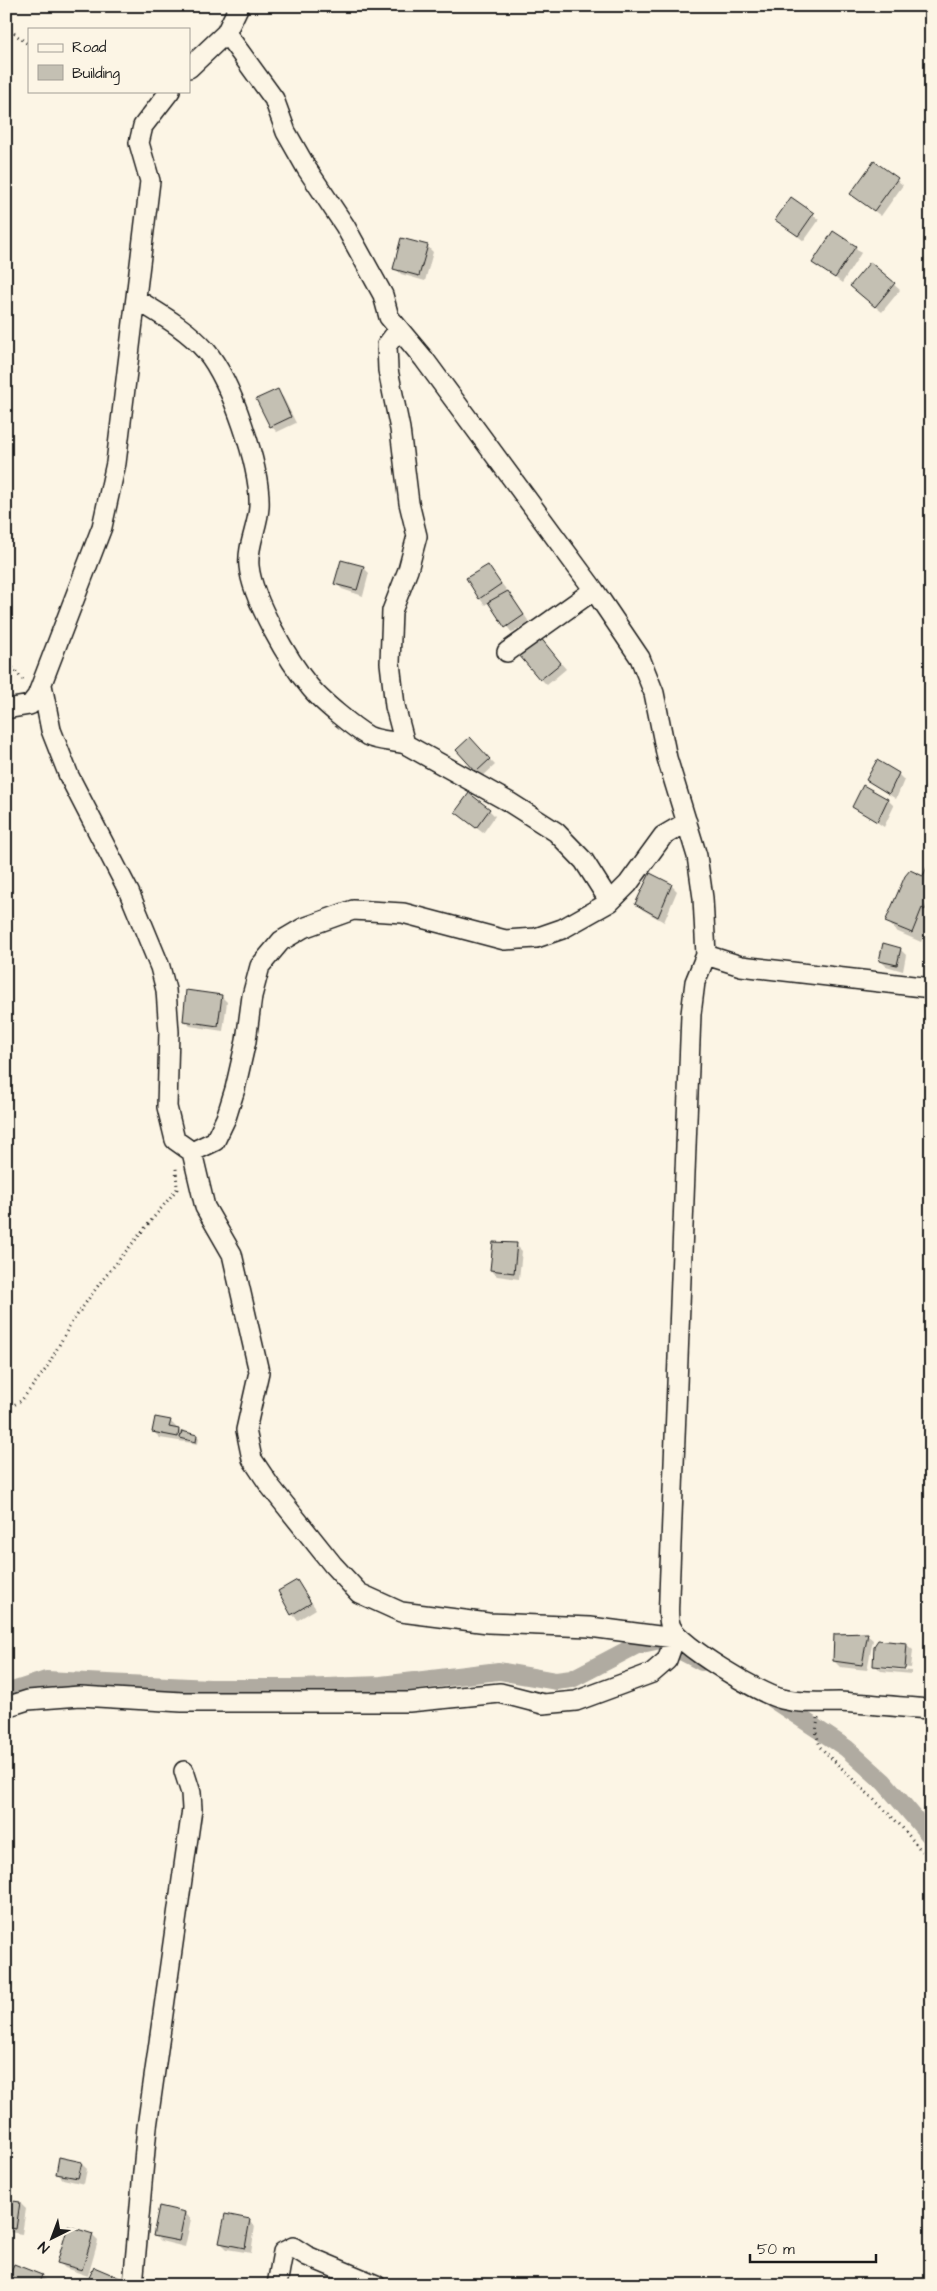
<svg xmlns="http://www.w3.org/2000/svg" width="937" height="2291" font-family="'Architects Daughter',sans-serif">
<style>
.shadow{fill:#0003}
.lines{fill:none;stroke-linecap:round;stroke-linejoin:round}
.canal{stroke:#b0aba1;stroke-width:18}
.building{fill:#c4c0b3;stroke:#1c1c1c}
.minor-casing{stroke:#1c1c1c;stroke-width:22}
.path{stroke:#1c1c1c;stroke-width:3;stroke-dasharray:1 4;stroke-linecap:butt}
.minor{stroke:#fcf5e5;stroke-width:19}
</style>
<rect width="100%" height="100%" fill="#fcf5e5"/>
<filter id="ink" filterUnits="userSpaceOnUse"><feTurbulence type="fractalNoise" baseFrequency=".02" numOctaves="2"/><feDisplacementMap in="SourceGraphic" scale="10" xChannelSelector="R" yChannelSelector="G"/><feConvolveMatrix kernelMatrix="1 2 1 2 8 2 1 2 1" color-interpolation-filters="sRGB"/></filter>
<g filter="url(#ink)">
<!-- shadow -->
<path class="shadow" d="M874 162 903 185 881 216 858 199Z
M792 199 819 220 804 241 777 220Z
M427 246 433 252 425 281 401 274 395 268Z
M855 247 861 253 842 283 814 262Z
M870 264 900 290 882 312 857 292Z
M277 391 283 397 296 423 277 432 271 426Z
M363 567 369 573 363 596 342 589 336 583Z
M488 567 513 598 529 622 512 633 489 602 485 605 480 599Z
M540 639 566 669 547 685 541 679Z
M470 739 495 765 482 777 477 771Z
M898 774 904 780 896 799 867 780Z
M864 787 888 800 894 806 884 827 853 806Z
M489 810 495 816 483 833 462 817Z
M931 870V918L921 942 896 931 887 921Z
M671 885 677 891 664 922 643 910 637 904Z
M900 949 906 955 903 971 886 966 880 960Z
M221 996 227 1002 223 1031 190 1026 184 1020Z
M516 1245 522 1251 519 1279 497 1276 491 1270Z
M170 1421 183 1434 197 1436 199 1438 198 1444 160 1438 154 1432Z
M297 1581 316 1609 298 1620 292 1614Z
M867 1635 873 1640 867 1670 840 1667 834 1661Z
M906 1644 913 1650 911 1668 879 1665V1668L911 1671V1674L881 1671 875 1665Z
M81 2163 87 2169 84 2184 63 2179 57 2173Z
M20 2203 26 2209 22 2234 9 2232 6 2230V2204Z
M185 2213 191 2219 185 2247 161 2241 155 2235Z
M249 2220 255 2226 251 2253 227 2249 221 2243Z
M92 2235 98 2241 88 2276 65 2268 59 2262Z
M6 2264 13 2270 41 2276 47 2282 46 2285H6Z
M119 2279 125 2285H91L89 2282Z"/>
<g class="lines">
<!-- canal -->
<path class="canal" d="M6 1693 46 1680 210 1688H299L381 1685 499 1671 556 1681 572 1679 637 1645 660 1640 702 1662
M772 1699 846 1748 884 1782 931 1837"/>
</g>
<!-- building -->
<path class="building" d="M874 161 898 178 874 211 850 194Z
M791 197 814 213 798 236 775 220Z
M833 231 856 246 835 278 812 263Z
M401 238 428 245 419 276 393 269Z
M870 262 895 283 875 307 850 286Z
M278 389 291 417 270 427 256 399Z
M341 560 364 566 357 590 334 584Z
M488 565 501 584 479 599 466 578Z
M508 591 524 615 505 628 488 602Z
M540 637 561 663 540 680 519 655Z
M470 737 490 759 476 772 456 750Z
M877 760 899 773 889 794 866 780Z
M863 785 888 799 877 822 852 807Z
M469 793 490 809 476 828 455 812Z
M927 867 931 869V888L926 899 929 900 925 910 922 908 912 933 885 922 905 876 910 870 923 876Z
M650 873 672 884 658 917 635 904Z
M883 943 901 948 897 965 879 961Z
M186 990 222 995 218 1026 183 1021Z
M493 1242 517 1243 514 1273 490 1270Z
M155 1417 171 1420 169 1427 179 1429 178 1437 152 1432Z
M182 1431 197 1435 196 1442 180 1438Z
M297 1580 311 1603 291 1615 278 1591Z
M868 1633 862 1665 833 1661 834 1634Z
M878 1640 907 1643 905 1669 873 1666 874 1646Z
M59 2157 82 2162 78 2178 56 2174Z
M6 2200 20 2202 16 2229 6 2227Z
M159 2206 185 2212 179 2241 153 2236Z
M225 2214 250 2219 245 2248 219 2243Z
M68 2226 93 2234 82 2270 57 2263Z
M14 2264 42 2275 38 2285H6Z
M94 2267 120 2278 117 2285H93L87 2282Z"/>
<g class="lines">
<defs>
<path id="minor" d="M226 33 274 99 286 132 307 169 345 226 383 295 389 317 399 329 387 345 388 370 400 429 409 503 417 536 408 570 392 611 390 663 395 706 405 744 509 802 556 832 584 861 610 902
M189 68 226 33 239 6
M136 299C160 314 187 329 206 351 231 380 261 468 259 507 258 526 247 546 249 566 252 599 289 662 310 687 320 700 354 728 368 736 378 741 394 741 405 744
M399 329 424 359 594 590 640 658 654 693 667 758 697 856 703 898 706 955 695 982 691 1014 669 1596C669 1606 667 1618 671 1627 680 1646 760 1694 782 1699 801 1704 820 1702 839 1702 870 1704 900 1707 931 1709
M507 652 594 590
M42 685 51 730 69 776 129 892 160 967 166 990 169 1032 167 1107 175 1140 192 1152 215 1141 226 1118 235 1089 246 1041 252 996 260 966 281 941 303 928 353 910 403 913 505 940 536 938 562 929 610 902 628 884 663 836 687 822
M6 709 30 705 37 696 102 527 116 463 150 181 139 143 143 126 170 91
M706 955 741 966 931 988
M192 1152 205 1207 232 1254 259 1372 246 1430 252 1459 270 1486 333 1565 359 1593 401 1612 488 1623 590 1627 674 1638
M6 1707 28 1700 80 1696 182 1702H409L500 1693 543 1704 576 1701 652 1673 667 1660 676 1635
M133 2285 147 2127 192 1809 191 1793 184 1771
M277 2285 283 2252 293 2247 307 2256 376 2285"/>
</defs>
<!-- minor casing -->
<use href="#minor" class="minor-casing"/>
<!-- path -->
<path class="path" d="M6 27 29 45
M6 660 24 681
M6 1409 21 1401 46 1369 70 1325 100 1283 177 1189 176 1168
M818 1718 816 1732 820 1747 900 1825 931 1862"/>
<!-- minor -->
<use href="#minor" class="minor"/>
</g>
</g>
<!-- margin -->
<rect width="937" height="2291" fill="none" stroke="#fcf5e5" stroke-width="25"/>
<rect x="12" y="12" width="912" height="2266" fill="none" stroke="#1c1c1c" stroke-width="2" filter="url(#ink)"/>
<!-- legend -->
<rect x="28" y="28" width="162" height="65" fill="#fcf5e5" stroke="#a29e95"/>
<rect x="38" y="44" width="25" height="8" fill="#fcf5e5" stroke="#a29e95"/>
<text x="72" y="52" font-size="15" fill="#1c1c1c">Road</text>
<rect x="38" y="65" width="25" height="15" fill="#c4c0b3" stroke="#a29e95"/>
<text x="72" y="78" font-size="15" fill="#1c1c1c">Building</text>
<!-- north arrow -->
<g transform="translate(52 2238) rotate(222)" stroke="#fcf5e5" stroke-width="4" paint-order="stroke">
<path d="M0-4L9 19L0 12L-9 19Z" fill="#1c1c1c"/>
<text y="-8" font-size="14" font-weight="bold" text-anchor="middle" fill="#1c1c1c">N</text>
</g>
<!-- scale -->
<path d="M750 2254v8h126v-8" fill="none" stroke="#1c1c1c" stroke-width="2.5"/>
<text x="757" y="2254" font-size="15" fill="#1c1c1c" stroke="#fcf5e5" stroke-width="4" paint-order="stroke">50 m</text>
</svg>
